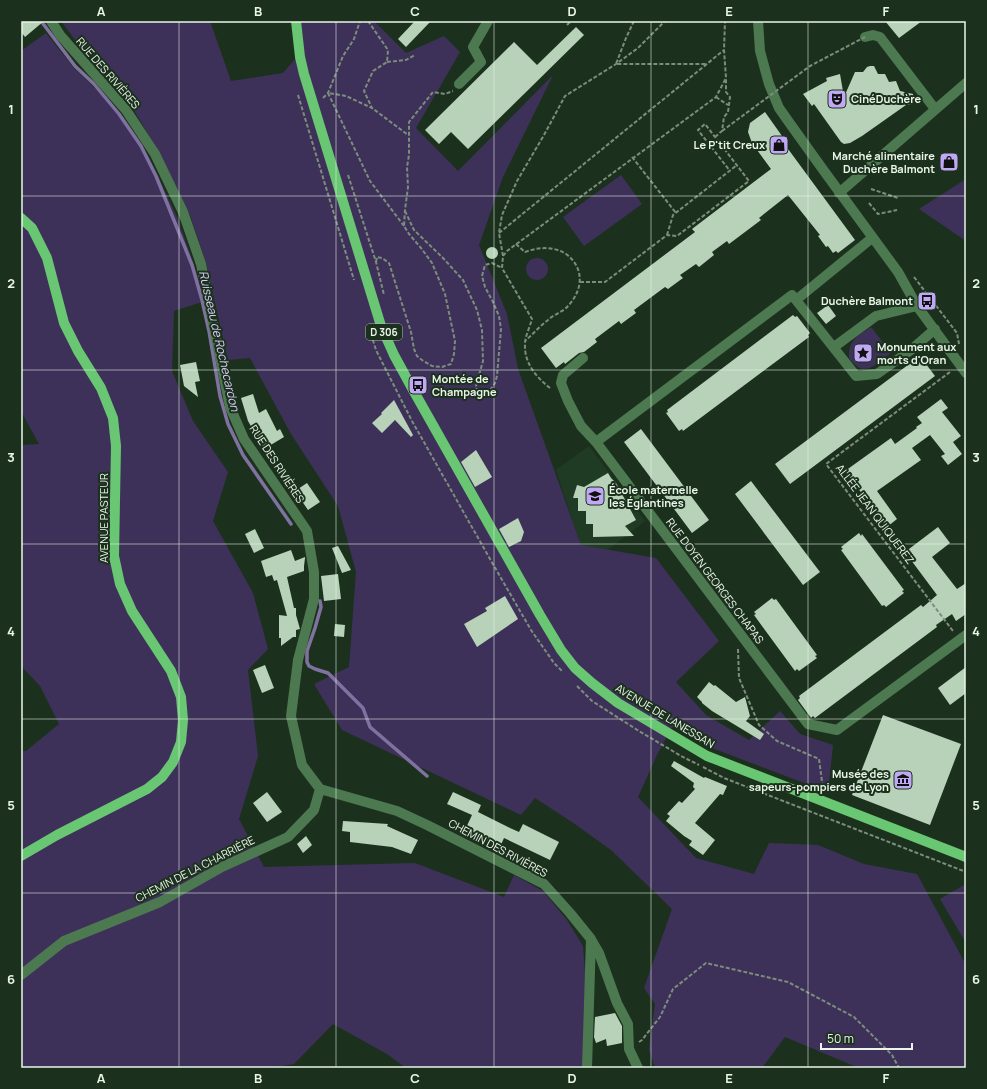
<svg xmlns="http://www.w3.org/2000/svg" width="987" height="1089" font-family="Manrope,sans-serif">
<style>
.built{fill:#203b23}
.green{fill:#3e3159}
.lines{fill:none;stroke-linecap:round;stroke-linejoin:round}
.stream{stroke:#8072a0;stroke-width:3.5}
.building{fill:#b7d2b8}
.path{stroke:#7c8d7d;stroke-width:2;stroke-dasharray:4 2;stroke-linecap:butt}
.minor{stroke:#4d7951;stroke-width:10}
.major{stroke:#69c673;stroke-width:10}
.path-bridge{stroke:#7c8d7d;stroke-width:2;stroke-dasharray:4 2;stroke-linecap:butt}
.grid{fill:none;stroke:#e9f6e9;stroke-width:1;stroke-opacity:0.55}
.labels{text-anchor:middle;stroke-width:4;stroke-linejoin:round;paint-order:stroke}
.shield{fill:#1c311d;stroke:#acbbac;stroke-width:1}
.shield-label{font-size:10px;font-weight:bold;fill:#e9f6e9}
.street-label{font-size:11px;fill:#e9f6e9;stroke:#1c311d}
.poi-label{font-size:11px;font-weight:bold;fill:#e9f6e9;stroke:#1c311d;text-anchor:start}
.water-label{font-size:12px;font-style:italic;fill:#d7ccf5;stroke:#1c311d}
.neatline{fill:none;stroke:#e9f6e9;stroke-width:1.5}
.grid-label{font-size:13px;text-anchor:middle;font-weight:bold;fill:#e9f6e9}
</style>
<rect width="100%" height="100%" fill="#1c311d"/>
<path class="built" d="M589,446L645,521L592,562L583,552L556,470Z"/>
<path class="green" d="M61,21H210L231,81L283,73L303,50L299,21H374L406,53L444,36L460,52L416,128L458,171L553,75L503,177L479,245L507,314L518,369L581,545L656,558L719,641L676,682L706,715L749,740L780,711L800,734L833,745L828,792L712,748L672,727L657,755L638,797L696,858L754,874L769,843L818,845L864,864L917,874L966,965V1068H859L785,1037L762,1068H655L649,1049L655,1004L644,988L672,909L611,850L572,822L535,798L521,815L342,730L314,684L349,667L356,572L338,506L291,434L250,358L228,360L206,263L190,215L160,154L132,107L85,53Z
M46,33L73,67L120,113L149,158L177,217L194,265L205,301L174,311L172,371L193,421L228,472L213,521L253,593L268,649L248,670L258,756L239,819L264,867L415,863L504,897L514,875L543,891L567,920L583,946L586,985L583,1068H406L387,1054L333,1024L294,1064L270,1068H21V751H26L59,724L40,686L21,666V445L39,444L21,411V51Z
M621,175L642,204L584,246L563,217Z
M966,179V241L919,209Z
M526 269a11 11 0 1 1 22 0a11 11 0 1 1-22 0Z
M871,327L891,353C875,365 864,379 849,358C848,340 858,336 871,327Z
M964,885L966,888V943L940,899Z"/>
<g class="lines">
<path class="stream" d="M41,21L75,66L94,84L119,114L141,146L156,176L192,265L202,300L209,331L220,396L228,424L243,455L291,524
M320,601L321,607L315,628L307,651V662L309,666L315,669L328,673L363,708L370,727L427,776"/>
</g>
<path class="building" d="M21,21H44L25,37L21,32Z
M415,21H431L406,47L398,39Z
M885,21H922L899,38Z
M576,27L584,35L468,149L451,132L439,144L425,130L514,42L537,65Z
M870,66H874L878,74H885L889,82L896,81L900,91L913,94L914,100L912,104L906,105L862,136L850,143L844,144L841,142L814,104L812,106L803,94L827,81L826,78L840,74L844,97L855,72H863L867,67Z
M765,112L782,136L780,138L855,240L838,253L836,251L833,253L828,246L826,247L818,236L820,235L788,195L759,218L761,220L729,244L727,241L712,252L714,255L699,267L696,264L680,275L683,278L668,289L665,287L634,310L636,313L621,324L619,321L595,339L597,342L584,352L579,353L565,364L564,362L556,368L541,348L695,232L692,229L771,169L752,143L748,132L750,123Z
M486 253a6 6 0 1 1 12 0a6 6 0 1 1-12 0Z
M828,305L836,316L826,324L817,313Z
M793,315L795,317L797,316L810,333L808,335L809,337L683,431L682,429L679,431L666,413L668,412L667,410Z
M920,356L935,376L790,484L775,464Z
M196,362L200,381L195,382L198,397L184,386L180,365Z
M253,394L259,413L266,409L277,431L280,429L284,437L264,449L248,421L241,398Z
M941,399L948,408L942,412L961,436L953,442L962,454L948,465L941,456L945,454L930,435L912,448L921,460L877,491L897,519L887,527L845,471L891,438L895,444L917,428L916,427L922,423L917,417Z
M394,400L413,435L411,437L395,420L382,433L372,423L382,414L381,413Z
M641,429L709,520L692,533L624,442Z
M476,450L492,477L475,487L461,462Z
M608,473L611,478L616,483L636,520L625,526L634,536L593,537V524H586V511H578V498H573L577,485L584,487Z
M751,481L820,572L803,585L735,494Z
M307,483L320,502L308,510L295,491Z
M518,518L524,532L521,541L509,547L499,529Z
M938,527L950,543L932,557L957,589L966,583V614L956,621L952,614L936,625L937,627L815,718L813,716L811,718L798,700L800,698L799,696L921,605L923,607L937,595L905,552Z
M255,529L264,548L254,553L245,534Z
M859,533L861,536L862,534L904,590L902,591L904,593L886,607L884,605L882,606L841,550L843,549L841,547Z
M338,546L351,570L342,573L332,548Z
M291,550L295,561L305,557V558L304,566V571L287,577L294,608H296V615L300,629L296,630V637H293L281,646V638H279V615L287,616L277,580L274,581L272,575L266,577L261,561Z
M338,574L341,599L324,601L321,576Z
M505,596L518,619L477,647L464,624L487,611L485,608Z
M772,598L774,600L776,599L817,655L815,656L817,658L799,671L797,669L795,671L754,615L756,614L754,612Z
M335,624L345,625L344,637L334,636Z
M265,665L274,688L262,693L253,670Z
M966,667V693L950,705L938,688Z
M709,682L714,686L715,685L736,702L745,697L750,716L746,721L764,734L760,740L712,711L702,703V702L697,697Z
M883,715L961,744L930,825L852,795Z
M674,761L704,778L705,777L727,786L723,795L720,794L695,823L715,840L703,855L689,845L692,841L684,836L666,821L670,816L667,814L679,801L682,803L695,789L693,787L694,783L671,766Z
M267,792L282,812L267,822L253,803Z
M453,792L481,805L478,812L510,828L519,832L523,824L559,842L550,860L504,838L500,847L465,830L472,815L447,804Z
M343,821L388,824L387,826L418,840L411,854L392,847L350,842V832L342,831Z
M306,836L312,845L303,853L297,844Z
M615,1013L622,1026V1043L607,1046L606,1039L596,1043L594,1037L595,1017Z"/>
<g class="lines">
<path class="path" d="M368,21L388,50L387,62L373,71L364,91L372,108
M634,21L626,38L616,64H706
M567,25L571,21
M387,62L406,60L415,55
M298,95L354,280
M716,97L728,105
M323,98L328,93L343,56L354,39L360,21
M715,137L722,131L724,117L728,112L730,97L726,92V78L724,50L725,21
M632,157L676,213
M348,175L376,262L384,295
M871,189L898,198
M869,203L878,214L897,210
M405,211L414,230L443,258L463,280L477,310L482,330L483,361L476,386L477,392H489L495,383L497,376L501,329L499,316L493,302L485,287L482,276L485,265L492,263L502,268
M404,226L370,181L328,93L346,96L372,108L408,135
M499,233L724,50
M667,235L673,215L737,165
M516,244L525,252C538,247 554,246 566,254C585,268 583,290 568,306C563,312 554,314 548,320C540,326 533,334 525,341
M503,256L507,251L716,97L726,78
M376,262L377,257L382,258L389,263L411,332L414,349L417,356L422,360L432,366L442,367L451,364L454,354L455,341L445,294L432,263L421,248L409,234L404,226L405,210L408,187L407,167L409,155V122L433,92L445,94L453,91
M914,277L957,333L959,344
M580,282H605L667,235L677,236L749,181L705,124L698,130L730,171
M371,334L376,350L382,362L412,421L490,559L531,630L554,663L563,672
M950,372L826,464L953,631
M550,388C536,377 524,363 525,344C525,336 530,327 532,319L502,268L503,256L499,233L502,215L517,181L544,135L565,96L616,64L638,48L665,21
M738,649L739,678L759,725L777,741L819,759L823,789
M577,686L592,701L639,731L681,756L699,765
M703,767L724,778L966,872
M639,1042L642,1040L660,1017L673,989L706,963L788,982L854,1017L892,1055L899,1068"/>
<path class="minor" d="M51,21L60,35L126,110L155,154L183,212L201,264L230,407L244,439L307,531L314,572V599L298,660L291,716L302,765L320,789
M758,21L760,51L769,84L779,108L791,125L824,171L898,272L917,306L966,373
M865,37L873,35L880,37L935,109
M459,84L481,62L473,47L488,21
M839,193L966,83
M796,300L872,238
M935,329L911,350L877,374L856,376L792,295L596,442L808,724L837,730L966,635
M834,347L876,316L917,306
M583,358L563,375L561,383L568,401L581,426L596,442
M320,789L397,811L427,825L544,884L570,913L591,939L587,1068
M592,941L599,953L617,1003L628,1024L629,1049L638,1068
M21,975L64,941L160,902L222,867L288,837L314,810L320,789"/>
<path class="major" d="M296,21L300,57L304,74L381,326L394,355L412,388L540,615L561,650L575,668L592,683L618,703L707,756L966,857
M21,218L32,228L47,258L64,323L78,351L101,388L113,418L116,446L114,556L120,584L132,611L171,671L181,697L183,720L181,742L173,762L162,777L147,789L57,835L21,856"/>
<path class="path-bridge" d="M722,131L810,66L865,37"/>
</g>
<path class="grid" d="M179,21V1068M336,21V1068M494,21V1068M651,21V1068M808,21V1068M21,196H966M21,370H966M21,544H966M21,719H966M21,893H966"/>
<defs>
<symbol id="theatre-square" viewBox="-11 -11 22 22"><rect x="-9" y="-9" width="18" height="18" rx="4" fill="#bfa8f4" stroke="#1c311d"/><path d="M-5-5.5Q0-4 5-5.5V0Q5 5 0 6Q-5 5-5 0ZM-3.3-2.5H-1v1.5H-3.3ZM1-2.5H3.3v1.5H1ZM-2.8 1Q0 5.5 2.8 1Z" fill="#111"/></symbol>
<symbol id="shop-square" viewBox="-11 -11 22 22"><rect x="-9" y="-9" width="18" height="18" rx="4" fill="#bfa8f4" stroke="#1c311d"/><path d="M-5-2.5h2.3a2.7 3.5 0 0 1 5.4 0H5L5.5 6h-11ZM-1.5-2.5h3a1.5 2.3 0 0 0-3 0Z" fill="#111"/></symbol>
<symbol id="bus-square" viewBox="-11 -11 22 22"><rect x="-9" y="-9" width="18" height="18" rx="4" fill="#bfa8f4" stroke="#1c311d"/><path d="M-5-6H5V4H4V6H2V4H-2V6H-4V4H-5ZM-3.5-4V0h7V-4ZM-3.5 1.2v1.5H-2V1.2ZM2 1.2v1.5H3.5V1.2Z" fill="#111"/></symbol>
<symbol id="sight-square" viewBox="-11 -11 22 22"><rect x="-9" y="-9" width="18" height="18" rx="4" fill="#bfa8f4" stroke="#1c311d"/><path d="M0-6L1.8-2.2L6-1.7L2.9 1.2L3.7 5.4L0 3.3L-3.7 5.4L-2.9 1.2L-6-1.7L-1.8-2.2Z" fill="#111"/></symbol>
<symbol id="school-square" viewBox="-11 -11 22 22"><rect x="-9" y="-9" width="18" height="18" rx="4" fill="#bfa8f4" stroke="#1c311d"/><path d="M0-5L7-2L0 1L-7-2ZM-4 1L0 2.5L4 1V4Q0 6-4 4Z" fill="#111"/></symbol>
<symbol id="museum-square" viewBox="-11 -11 22 22"><rect x="-9" y="-9" width="18" height="18" rx="4" fill="#bfa8f4" stroke="#1c311d"/><path d="M0-6L6-3V-2H-6V-3ZM-5-1h2V3h-2ZM-1-1h2V3h-2ZM3-1h2V3H3ZM-6 4H6V6H-6Z" fill="#111"/></symbol>
</defs>
<g fill-rule="evenodd">
<use href="#theatre-square" x="826" y="88" width="22" height="22"/>
<use href="#shop-square" x="768" y="134" width="22" height="22"/>
<use href="#shop-square" x="938" y="151" width="22" height="22"/>
<use href="#bus-square" x="916" y="290" width="22" height="22"/>
<use href="#sight-square" x="852" y="342" width="22" height="22"/>
<use href="#bus-square" x="407" y="374" width="22" height="22"/>
<use href="#school-square" x="584" y="485" width="22" height="22"/>
<use href="#museum-square" x="892" y="769" width="22" height="22"/>
</g>
<g class="labels">
<rect class="shield" x="366" y="324" width="36" height="16" rx="3"/>
<g class="shield-label">
<text x="384" y="336">D 306</text>
</g>
<g class="street-label">
<text transform="translate(108 73) rotate(49)" y="4">RUE DES RIVIÈRES</text>
<text transform="translate(277 464) rotate(57)" y="4">RUE DES RIVIÈRES</text>
<text transform="translate(875 514) rotate(53)" y="4">ALLÉE JEAN QUIQUEREZ</text>
<text transform="translate(104 518) rotate(-90)" y="4">AVENUE PASTEUR</text>
<text transform="translate(715 581) rotate(53)" y="4">RUE DOYEN GEORGES CHAPAS</text>
<text transform="translate(665 716) rotate(31)" y="4">AVENUE DE LANESSAN</text>
<text transform="translate(498 848) rotate(28)" y="4">CHEMIN DES RIVIÈRES</text>
<text transform="translate(195 869) rotate(-27)" y="4">CHEMIN DE LA CHARRIÈRE</text>
</g>
<g class="poi-label">
<text x="851" y="103">CinéDuchère</text>
<text x="765" y="149" text-anchor="end">Le P'tit Creux</text>
<text x="935" y="160" text-anchor="end">Marché alimentaire<tspan x="935" dy="13">Duchère Balmont</tspan></text>
<text x="913" y="305" text-anchor="end">Duchère Balmont</text>
<text x="877" y="351">Monument aux<tspan x="877" dy="13">morts d'Oran</tspan></text>
<text x="432" y="383">Montée de<tspan x="432" dy="13">Champagne</tspan></text>
<text x="609" y="494">École maternelle<tspan x="609" dy="13">les Églantines</tspan></text>
<text x="889" y="778" text-anchor="end">Musée des<tspan x="889" dy="13">sapeurs-pompiers de Lyon</tspan></text>
</g>
<g class="water-label">
<text transform="translate(219 341) rotate(77)" y="4">Ruisseau de Rochecardon</text>
</g>
</g>
<rect width="987" height="1089" fill="none" stroke="#1c311d" stroke-width="44"/>
<path d="M821 1043v6h91v-6" fill="none" stroke="#e9f6e9" stroke-width="2"/>
<text x="827" y="1043" font-size="12" fill="#e9f6e9" stroke="#1c311d" stroke-width="3" paint-order="stroke">50 m</text>
<rect x="22" y="22" width="943" height="1045" class="neatline"/>
<g class="grid-label">
<text x="101" y="16">A</text>
<text x="258" y="16">B</text>
<text x="415" y="16">C</text>
<text x="572" y="16">D</text>
<text x="729" y="16">E</text>
<text x="886" y="16">F</text>
<text x="11" y="114">1</text>
<text x="976" y="114">1</text>
<text x="11" y="288">2</text>
<text x="976" y="288">2</text>
<text x="11" y="462">3</text>
<text x="976" y="462">3</text>
<text x="11" y="636">4</text>
<text x="976" y="636">4</text>
<text x="11" y="810">5</text>
<text x="976" y="810">5</text>
<text x="11" y="984">6</text>
<text x="976" y="984">6</text>
<text x="101" y="1083">A</text>
<text x="258" y="1083">B</text>
<text x="415" y="1083">C</text>
<text x="572" y="1083">D</text>
<text x="729" y="1083">E</text>
<text x="886" y="1083">F</text>
</g>
</svg>
